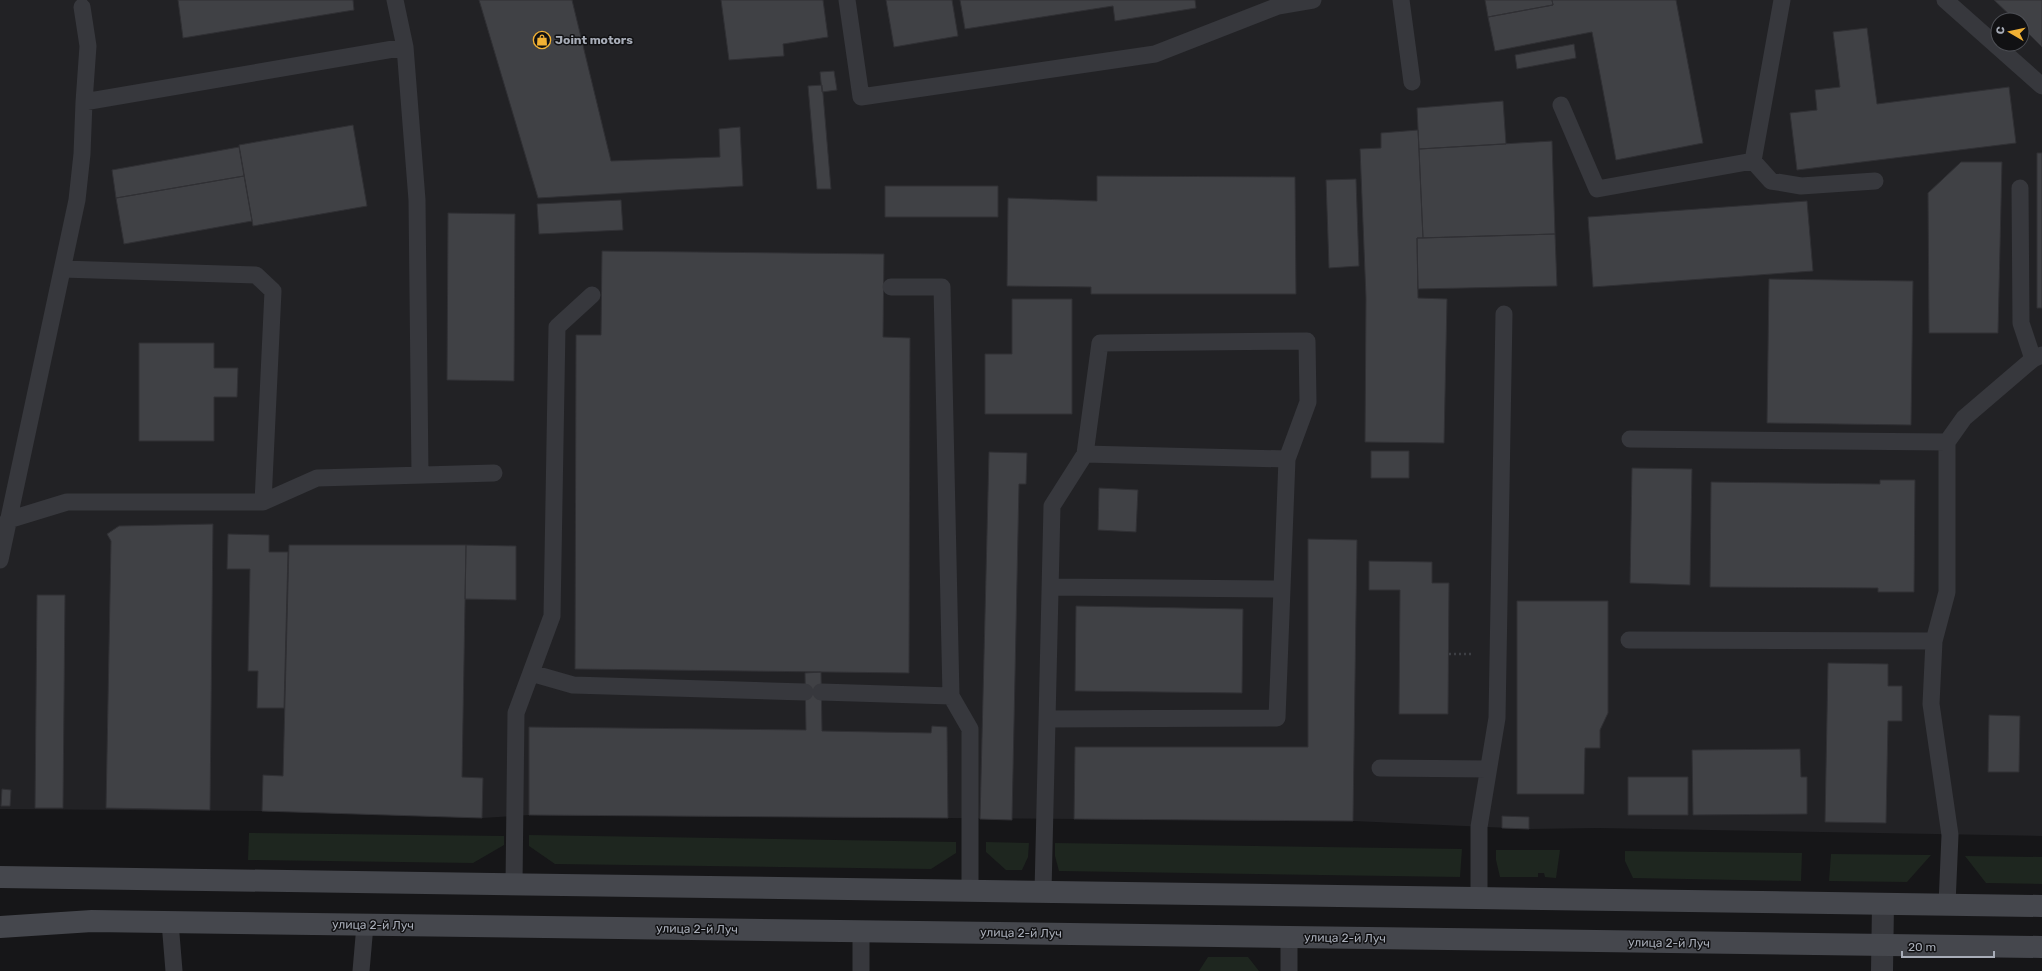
<svg xmlns="http://www.w3.org/2000/svg" width="2042" height="971" font-family="Rubik,sans-serif">
<style>
.built{fill:#222225;fill-rule:evenodd}
.green{fill:#1e261f}
.building{fill:#404145;stroke:#303034}
.lines{fill:none;stroke-linecap:round;stroke-linejoin:round}
.path{stroke:#3d3f44;stroke-width:2.5;stroke-dasharray:2 3;stroke-linecap:butt}
.service{stroke:#37383d;stroke-width:17}
.minor{stroke:#37383d;stroke-width:22}
.secondary{stroke:#45474d;stroke-width:22}
.labels{text-anchor:middle;stroke-width:3;stroke-linejoin:round;paint-order:stroke}
.poi-label{font-size:12px;font-weight:bold;fill:#a8adb8;stroke:#111113;text-anchor:start}
.street-label{font-size:12px;fill:#a8adb8;stroke:#111113}
</style>
<rect width="100%" height="100%" fill="#161618"/>
<path class="built" d="M0,0H2042V836L1598,828L1529,829L1353,821L529,815L482,818L262,811L0,809ZM1998,20H2022V44H1998Z"/>
<path class="green" d="M249,833L504,836V845L473,863L248,860Z
M529,835L956,842V853L931,869L555,864L529,846Z
M986,842L1029,843L1028,857L1022,870H1006L986,852Z
M1055,843L1462,849L1460,877L1059,871L1055,856Z
M1496,850H1560L1556,878L1545,877L1544,873H1538V877H1500L1496,860Z
M1625,851L1802,853L1801,881L1633,878L1625,861Z
M1831,854L1931,855L1907,882L1829,881Z
M1965,856L2042,857V884L1986,883Z
M1208,957H1248L1259,971H1199Z"/>
<path class="building" d="M178,0H353L354,10L183,38Z
M479,0H572L611,161L720,157L719,129L740,127L743,186L538,198Z
M721,0H823L828,37L783,44L784,56L729,60Z
M886,0H952L958,36L894,47Z
M960,0H1195L1196,8L1115,21L1113,6L965,29Z
M1485,0H1552L1553,5L1488,17Z
M1552,0H1676L1703,143L1616,160L1592,32L1495,51L1488,17L1553,5Z
M1994,0H2042V47L2022,27V20H2015Z
M1867,28L1877,104L2009,87L2016,143L1797,170L1790,113L1817,110L1815,90L1840,87L1833,32Z
M1574,44L1576,58L1517,69L1515,55Z
M834,71L837,90L822,92L820,72Z
M822,85L823,94L831,189H817L808,86Z
M1503,101L1506,144L1419,149L1417,108Z
M353,125L367,206L253,226L239,145Z
M1418,130L1423,238H1417L1418,298L1447,299L1444,443L1365,442L1366,298L1360,149L1381,148V133Z
M1552,141L1555,234L1423,238L1419,149Z
M239,147L244,176L116,198L112,170Z
M2037,153H2042V308H2037Z
M1961,162H2002L1998,333H1929L1928,193Z
M244,176L252,221L124,244L116,198Z
M1097,176L1295,177L1296,294H1091V287L1007,286L1008,198L1097,201Z
M1356,179L1359,266L1329,268L1326,180Z
M885,186H998V217H885Z
M621,200L623,230L539,234L537,204Z
M1807,201L1813,271L1593,287L1588,217Z
M448,213L515,214L514,381L447,380Z
M1555,234L1557,286L1418,289L1417,238Z
M602,251L884,254L883,337L910,338L909,673L575,669L576,335H601Z
M1769,279L1913,281L1911,425L1767,423Z
M1012,299H1072V414H985V354H1012Z
M139,343H214V368H238L237,397H214V441H139Z
M1371,451H1409V478H1371Z
M989,452L1027,453L1026,484H1019L1012,820L980,819Z
M1632,468L1692,469L1690,585L1630,583Z
M1880,480H1915L1914,592H1878V588L1710,587L1711,482L1880,484Z
M1099,488L1138,490L1136,532L1098,530Z
M213,524L210,810L106,808L111,541L107,534L119,526Z
M228,534L269,535V552H288L284,708H257L258,671H248L250,569H227Z
M1308,539L1357,540L1353,821L1074,819L1075,747H1308Z
M289,545H466L462,777L483,778L482,818L262,811L263,775L283,776Z
M466,545L516,546V600L465,599Z
M1369,561L1432,562V583H1449L1448,714H1399L1400,590H1369Z
M37,595H65L63,808H35Z
M1517,601H1608V713L1600,730V748H1585L1584,794H1517Z
M1076,606L1243,609L1242,693L1075,691Z
M1828,663L1888,664V686H1902V721H1888L1886,823L1825,822Z
M821,672L822,731L931,733L932,726L947,727L948,818L529,815V727L806,730L805,673Z
M1989,715L2020,716L2019,772H1988Z
M1800,749L1801,777H1807V814L1693,815L1692,750Z
M1628,777H1688V815H1628Z
M2,789L11,790L10,806H1Z
M1502,816L1529,817V829L1502,828Z"/>
<g class="lines">
<path class="path" d="M1449,654H1473"/>
<path class="service" d="M395,0L405,47L417,200L420,475
M847,0L861,97L1155,54L1278,6L1313,0
M1401,0L1412,82
M1945,0L2042,86
M84,102L405,47
M1561,105L1597,189L1753,161L1782,0
M1753,161L1771,181L1801,186L1875,181
M2020,188L2021,323L2033,359
M62,269L256,275L273,291L263,502
M891,287H942L951,696L970,729V891
M1630,439L1947,442
M1085,454L1287,459
M8,520L67,502H263L317,478L494,473
M0,560L77,200L82,154L84,102L88,46L82,7
M1050,587L1282,589
M1629,640L1934,641
M531,673L573,685L805,692
M821,692L951,696
M1380,768L1488,769
M514,885L516,713L552,616L557,327L592,295
M1043,892L1052,506L1085,454L1100,343L1307,341L1308,402L1287,459L1277,718L1047,719
M1479,898V827L1497,718L1504,314
M1947,904L1950,835L1931,704L1934,641L1947,592V442L1964,418L2033,359L2042,355
M170,922L174,971
M1289,937V971
M361,971L365,925
M861,971V931"/>
<path class="minor" d="M1882,971L1883,904"/>
<path class="secondary" d="M0,877L2042,906
M0,927L92,921L2042,947"/>
</g>
<defs>
<symbol id="shop-ring" viewBox="-11 -11 22 22"><circle r="9.5" fill="#111113" stroke="#f2b134" stroke-width="1.5"/><path d="M-5-2.5h2.3a2.7 3.5 0 0 1 5.4 0H5L5.5 6h-11ZM-1.5-2.5h3a1.5 2.3 0 0 0-3 0Z" fill="#f2b134"/></symbol>
</defs>
<g fill-rule="evenodd">
<use href="#shop-ring" x="532" y="30" width="20" height="20"/>
</g>
<g class="labels">
<g class="poi-label">
<text x="555" y="44">Joint motors</text>
</g>
<g class="street-label">
<text transform="translate(373 925) rotate(1)" y="4">улица 2-й Луч</text>
<text transform="translate(697 929) rotate(1)" y="4">улица 2-й Луч</text>
<text transform="translate(1021 933) rotate(1)" y="4">улица 2-й Луч</text>
<text transform="translate(1345 938) rotate(1)" y="4">улица 2-й Луч</text>
<text transform="translate(1669 943) rotate(1)" y="4">улица 2-й Луч</text>
</g>
</g>
<g transform="translate(2010 32) rotate(279)"><circle r="19" fill="#111113" stroke="#4d4f55"/>
<path d="M0-3L7 15L0 10L-7 15Z" fill="#f2b134"/>
<text y="-6" font-size="11" font-weight="bold" text-anchor="middle" fill="#a8adb8">С</text>
</g>
<path d="M1902 951v6h92v-6" fill="none" stroke="#a8adb8" stroke-width="2"/>
<text x="1908" y="951" font-size="12" fill="#a8adb8" stroke="#111113" stroke-width="3" paint-order="stroke">20 m</text>
</svg>
